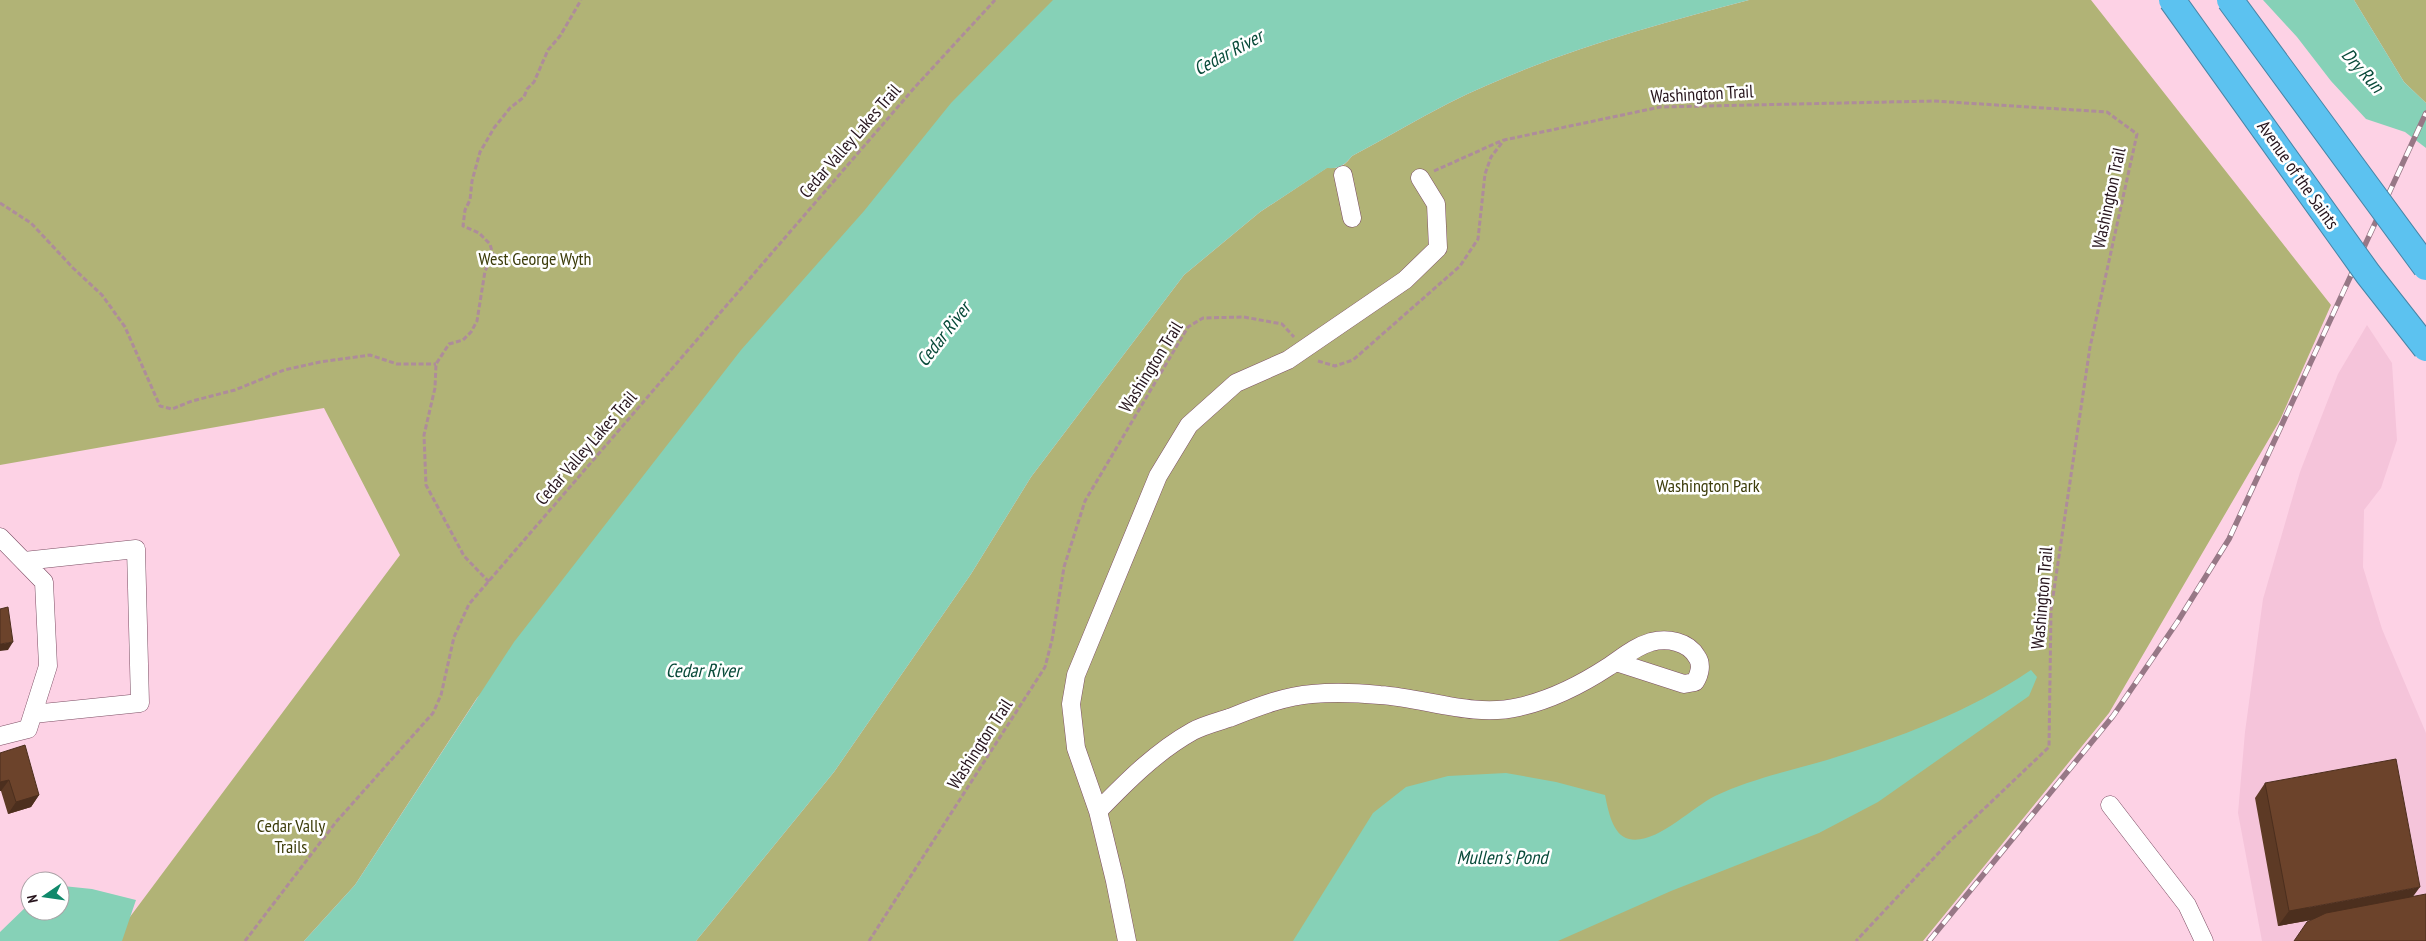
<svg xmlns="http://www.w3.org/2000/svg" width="2426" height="941" font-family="'PT Sans Narrow',sans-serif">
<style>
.built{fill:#f5c4da}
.green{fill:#b1b376}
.water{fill:#86d1b7}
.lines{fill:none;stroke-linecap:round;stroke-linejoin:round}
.minor-casing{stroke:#7c4e64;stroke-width:19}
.path{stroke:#ae8c9b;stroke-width:3;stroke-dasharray:5 2.5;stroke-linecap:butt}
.minor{stroke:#fff;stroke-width:18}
.rail-casing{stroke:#977886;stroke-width:5.5}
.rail{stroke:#fff;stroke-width:4;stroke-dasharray:11;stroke-linecap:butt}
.highway-bridge-casing{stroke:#4985a6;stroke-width:28;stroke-linecap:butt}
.highway-bridge{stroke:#5cc2f0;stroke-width:26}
.wall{fill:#5d3a25}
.shaded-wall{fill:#4c2f1e}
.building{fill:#6c432b;stroke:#4c2f1e}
.labels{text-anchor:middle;stroke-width:5;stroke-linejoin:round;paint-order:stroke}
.street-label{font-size:18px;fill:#27151d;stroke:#fff}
.park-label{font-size:18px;fill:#3c3c0a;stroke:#fff}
.water-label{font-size:19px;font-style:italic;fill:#084a39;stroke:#fff}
</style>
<rect width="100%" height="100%" fill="#fdd2e5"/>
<path class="built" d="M2367,325L2392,363L2397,440L2381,488L2364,510L2363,567L2382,629L2426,733V941H2262L2238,813L2245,732L2263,599L2300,472L2338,374Z"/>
<path class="green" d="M0,0H1199L477,698L355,885L304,941H112L400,555L324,408L0,465Z
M1749,0H2091L2331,305L2280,420L2109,713L1923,941H696L834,772L971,574L1031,477L1184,275L1260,212L1328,167C1339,170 1345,165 1352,156C1384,139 1416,120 1449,103C1543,56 1647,27 1749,0Z
M2354,0H2426V103L2404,82Z"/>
<path class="water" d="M1053,0H1749C1647,27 1543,56 1449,103C1416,120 1384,139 1352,156C1345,165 1339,169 1327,168L1260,212L1184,275L1031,477L971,574L834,772L696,941H304L355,885L514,642L741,350L864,211L951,103Z
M2263,0H2354L2404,82L2426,103V148L2405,132L2366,119L2331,81L2297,37Z
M2031,670L2037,677L2029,696L1878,802L1819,833L1671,891L1558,941H1293L1373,813L1406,787L1448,776L1506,773L1556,782L1605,795C1608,809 1612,835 1629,839C1656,845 1691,808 1715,796C1751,779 1789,771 1827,760C1898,738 1969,712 2031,670Z
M63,886L92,889L136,900L122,941H0V932L30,903V911H60V887Z"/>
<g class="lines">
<defs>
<path id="minor" d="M1343,175L1352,218
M0,537L44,582L48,666L28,729L0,736
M24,561L136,549L140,703L33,714
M2110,805L2187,905L2204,941
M1098,811C1127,781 1157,751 1193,731C1204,725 1217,722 1229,718C1255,708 1284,696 1312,694C1334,692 1359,693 1380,695C1426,698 1473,718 1519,707C1550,700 1582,684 1608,667C1622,658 1634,647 1651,642C1667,638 1688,641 1697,657C1702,664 1700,674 1695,682L1684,684L1616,662
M1127,941L1115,881L1098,811L1076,748L1071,704L1076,675L1158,476L1189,425L1236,383L1288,360L1405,280L1438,248L1436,204L1420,178"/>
</defs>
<use href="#minor" class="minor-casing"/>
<path class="path" d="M1434,171L1503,140
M0,203L31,223L73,268L102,295L125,327L160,406L172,409L192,401L235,390L284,370L320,362L370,355L397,364H436
M1318,361L1335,366L1353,360L1460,266L1478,239L1485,174L1491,157L1504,140L1660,107L1934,101L2107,112L2137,134L2090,347L2051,610L2049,747L1947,844L1856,941
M489,582L464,556L426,485L424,435L435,388L436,364L449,344L463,340L471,332L477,321L485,271L493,255L490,244L479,233L463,226L465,210L470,200L472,181L480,152L494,128L510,108L524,97L527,89L534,82L548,50L560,36L581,0
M245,941L336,822L433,713L441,695L454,637L469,604L915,87L995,0
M869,941L1045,667L1052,640L1064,567L1085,501L1188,327L1203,318L1244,317L1282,324L1294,337"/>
<use href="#minor" class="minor"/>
<defs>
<path id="rail" d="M1929,941L2113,716L2178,621L2229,539L2426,113"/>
</defs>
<use href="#rail" class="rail-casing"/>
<use href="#rail" class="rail"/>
<defs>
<path id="highway-bridge" d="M2172,0L2368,274L2426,348
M2230,0L2426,267"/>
</defs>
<use href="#highway-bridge" class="highway-bridge-casing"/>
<use href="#highway-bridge" class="highway-bridge"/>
</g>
<path class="wall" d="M0,753L39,795L31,807L8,814L1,791Z
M2265,783L2312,920L2278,926L2255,798Z"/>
<path class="shaded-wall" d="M13,642L8,650L0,651V644Z
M9,780L1,791H0V782Z
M39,795L31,807L8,814L16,802Z
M2420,887L2409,902L2278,926L2289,911Z"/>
<path class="building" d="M8,607L13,642L0,644V609Z
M25,745L39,795L16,802L9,780L0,782V753Z
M2396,759L2420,887L2289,911L2265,783Z
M2426,894V941H2294L2307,922L2326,913Z"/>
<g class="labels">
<g class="street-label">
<text transform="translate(1702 94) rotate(-3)" y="6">Washington Trail</text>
<text transform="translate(850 141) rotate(-49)" y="6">Cedar Valley Lakes Trail</text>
<text transform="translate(2298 175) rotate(55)" y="6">Avenue of the Saints</text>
<text transform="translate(2109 198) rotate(-78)" y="6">Washington Trail</text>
<text transform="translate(1151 367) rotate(-58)" y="6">Washington Trail</text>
<text transform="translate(586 448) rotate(-49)" y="6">Cedar Valley Lakes Trail</text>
<text transform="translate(2042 598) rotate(-85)" y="6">Washington Trail</text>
<text transform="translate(980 744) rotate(-57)" y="6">Washington Trail</text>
</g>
<g class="park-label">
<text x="535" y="265">West George Wyth</text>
<text x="1708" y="492">Washington Park</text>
<text x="291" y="832">Cedar Vally<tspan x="291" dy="21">Trails</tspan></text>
</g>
<g class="water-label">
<text transform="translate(1228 52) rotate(-28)" y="7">Cedar River</text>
<text transform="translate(2363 70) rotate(48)" y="7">Dry Run</text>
<text transform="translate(943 334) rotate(-52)" y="7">Cedar River</text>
<text x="703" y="677">Cedar River</text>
<text x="1502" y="864">Mullen's Pond</text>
</g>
</g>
<g transform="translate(45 896) rotate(257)"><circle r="24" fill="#ffffff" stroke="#a9a1a5"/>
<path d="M0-4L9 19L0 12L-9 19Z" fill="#10896b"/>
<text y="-8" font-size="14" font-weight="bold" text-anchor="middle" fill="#27151d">N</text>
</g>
</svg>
